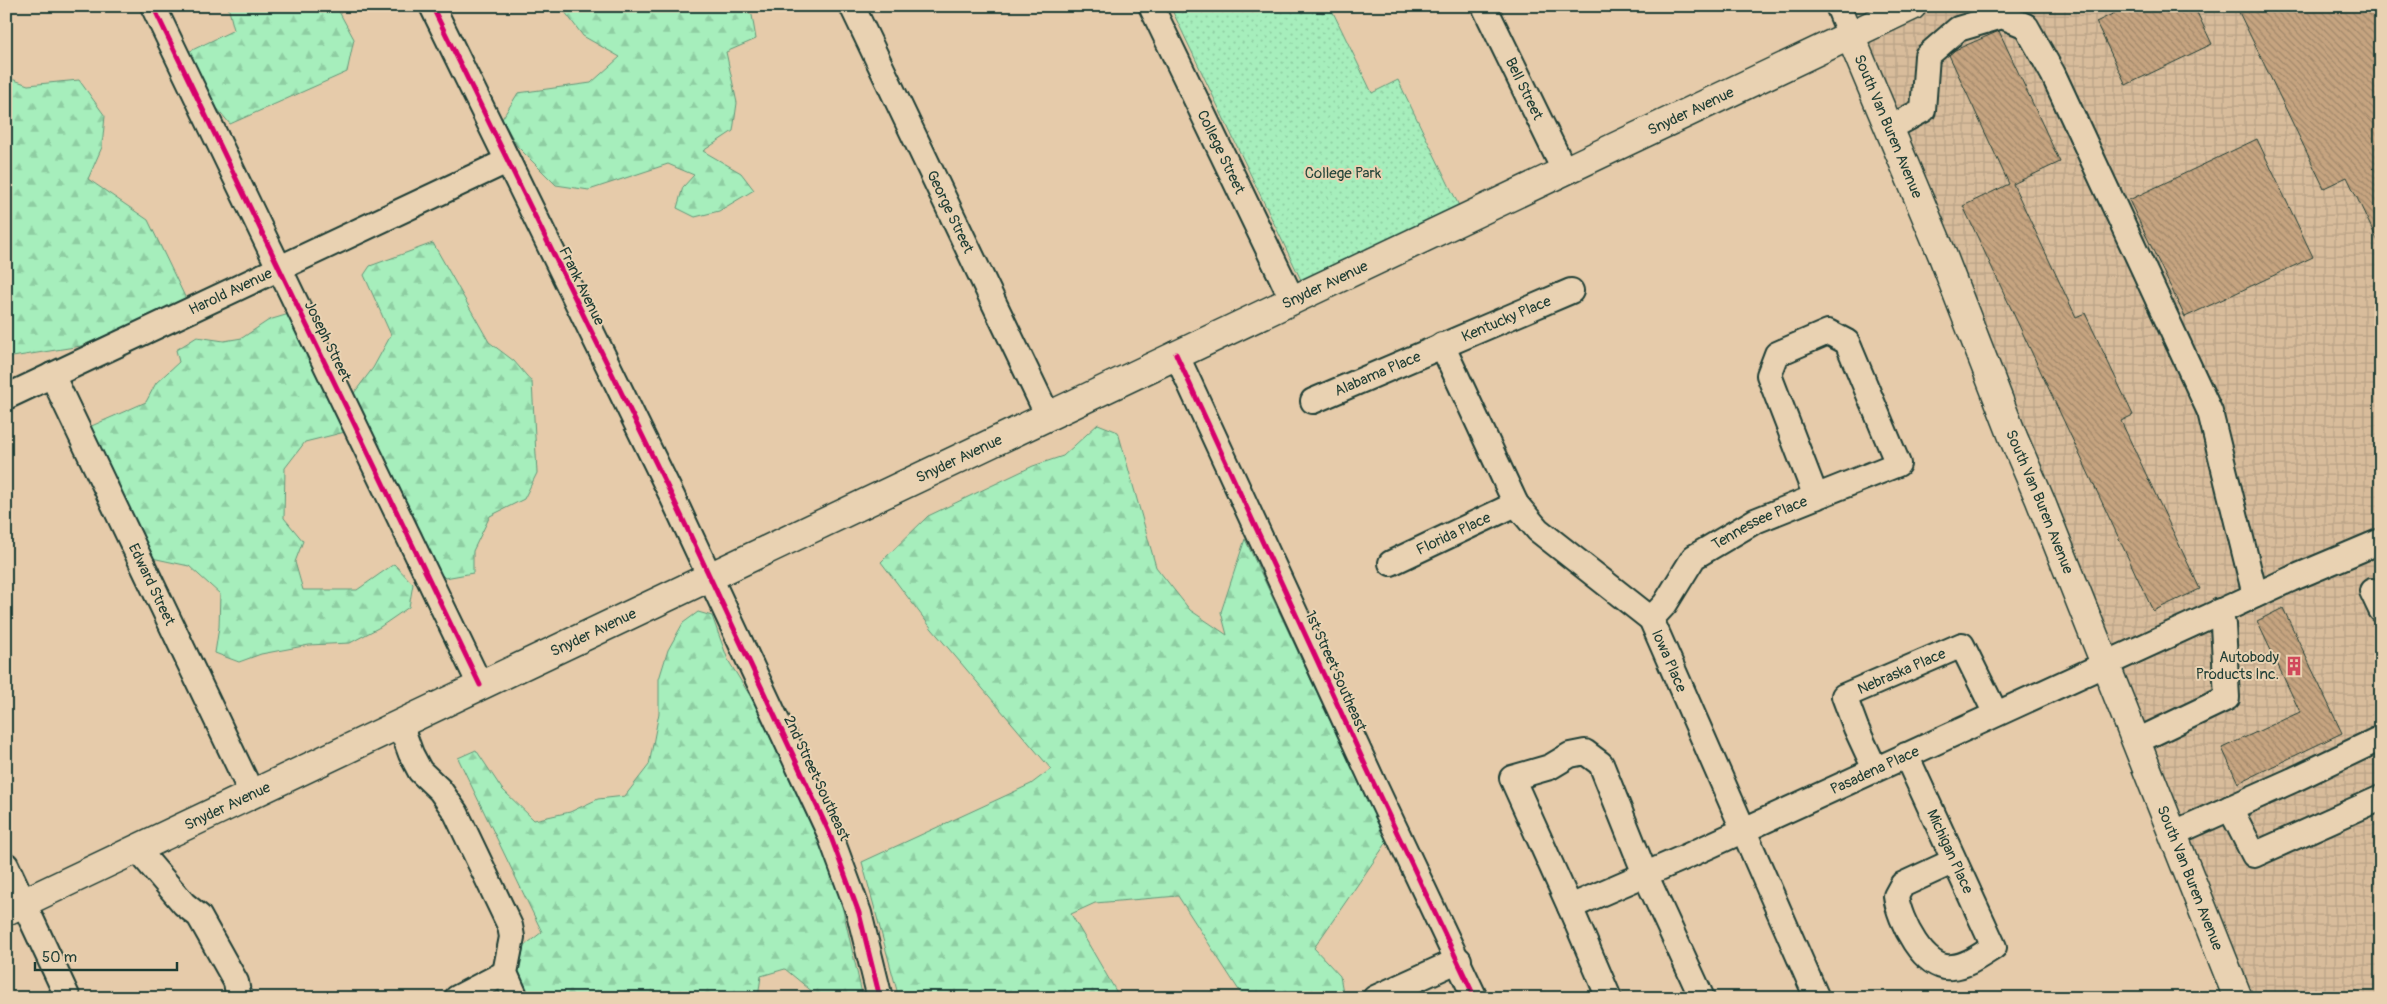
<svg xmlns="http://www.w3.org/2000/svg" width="2387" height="1004" font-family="Pangolin,sans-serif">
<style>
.industrial{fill:url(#industrial-grid)}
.forest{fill:url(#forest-firs);stroke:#629678}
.park{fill:url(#park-dots);stroke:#629678}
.building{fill:url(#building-back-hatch);stroke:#1f3d34}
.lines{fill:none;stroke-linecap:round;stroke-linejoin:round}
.minor-casing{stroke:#1f3d34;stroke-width:28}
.major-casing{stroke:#1f3d34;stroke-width:31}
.minor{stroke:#e9d2b2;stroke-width:24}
.major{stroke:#e9d2b2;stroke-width:28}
.cycleway-casing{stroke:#e9d2b2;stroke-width:8}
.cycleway{stroke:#d6006c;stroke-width:5}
.labels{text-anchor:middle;stroke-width:4;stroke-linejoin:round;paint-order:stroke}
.street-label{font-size:15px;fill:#1f3d34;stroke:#e9d2b2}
.park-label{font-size:15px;fill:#26463b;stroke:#e9d2b2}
.poi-label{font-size:15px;fill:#1f3d34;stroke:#e9d2b2;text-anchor:end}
</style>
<defs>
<pattern id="industrial-grid" width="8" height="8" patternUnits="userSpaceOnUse" patternTransform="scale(1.25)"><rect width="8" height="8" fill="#d8bc9b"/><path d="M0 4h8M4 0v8" fill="none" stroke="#b9a286"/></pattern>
<pattern id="forest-firs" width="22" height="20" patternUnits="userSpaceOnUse" patternTransform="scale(1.25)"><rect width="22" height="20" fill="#a6eebc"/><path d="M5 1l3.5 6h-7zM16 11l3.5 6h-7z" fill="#8ecda2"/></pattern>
<pattern id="park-dots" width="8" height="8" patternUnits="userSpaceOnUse" patternTransform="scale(1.25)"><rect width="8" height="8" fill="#a6eebc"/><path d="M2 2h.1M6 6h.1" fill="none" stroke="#8ecda2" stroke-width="1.8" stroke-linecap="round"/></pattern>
<pattern id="building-back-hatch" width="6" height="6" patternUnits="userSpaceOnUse" patternTransform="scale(1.25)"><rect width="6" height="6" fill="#c6a480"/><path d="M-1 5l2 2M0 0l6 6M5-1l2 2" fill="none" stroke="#a0876a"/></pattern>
</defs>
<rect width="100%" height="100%" fill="#e6cbaa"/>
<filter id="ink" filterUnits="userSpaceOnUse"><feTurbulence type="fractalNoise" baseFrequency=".02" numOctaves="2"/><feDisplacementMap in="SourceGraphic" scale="10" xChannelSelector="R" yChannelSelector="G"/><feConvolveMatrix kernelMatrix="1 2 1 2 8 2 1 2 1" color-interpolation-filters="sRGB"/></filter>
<g filter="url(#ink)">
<path class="industrial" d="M1912,6H2381V998H2238L1850,35Z"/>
<path class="forest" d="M228,6H336L354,39L347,72L230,124L194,80L184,54L234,30Z
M566,6H734L752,15L756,39L726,52L737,103L733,131L703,151L741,173L754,190L719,211L695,217L677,208L683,187L694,175L668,164L589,190L556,185L517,146L502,119L518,93L591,83L620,57L583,36L565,12Z
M6,77L28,85L79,80L105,116L102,147L88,179L148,220L187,301L81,346L6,358Z
M433,243L489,342L514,361L532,382L537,473L524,499L490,516L473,551V573L445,578L425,558L416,519L395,491L351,397L373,368L391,335L364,275L370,266Z
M289,314L345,432L305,442L285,468L284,518L303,541L295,562L303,590H357L394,564L413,584L409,607L380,627L350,643L309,645L261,654L239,662L215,653L219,627L220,594L189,566L152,558L87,428L146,402L156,383L179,362L176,350L197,337L224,341L242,338L269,320Z
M1098,424L1118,432L1156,567L1190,610L1227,635L1221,612L1245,539L1387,842L1314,948L1340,976L1344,998H1244L1178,896L1095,903L1071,914L1120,998H951L952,991L943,998H899L862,862L1031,784L1051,769L932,629L881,562L928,516L1033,466L1063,456Z
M698,612L712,616L728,660L765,720L832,862L863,998H820L785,969L761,976L758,998H528L518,973L524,946L542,932L458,758L476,750L502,789L534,820L570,812L598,799L625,796L649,765L659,713V679L668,650L683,623Z"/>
<path class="park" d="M1170,6H1330L1372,93L1398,80L1461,210L1302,282Z"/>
<path class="building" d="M2129,6H2194L2212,44L2126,85L2096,22Z
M2236,6H2381V248L2347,177L2324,188Z
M1999,31L2060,162L2013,184L2076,317L2085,313L2133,415L2121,421L2200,589L2153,611L1963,206L2009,184L1949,55L1955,50Z
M2257,139L2313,257L2185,317L2129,200Z
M2283,608L2342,733L2238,783L2222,748L2300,712L2257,621Z"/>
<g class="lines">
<defs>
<g id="minor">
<path d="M153,6L480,685"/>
<path d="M432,6L672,496L829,832L859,913L880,998"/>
<path id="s1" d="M852,6L1048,416"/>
<path id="s2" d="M1151,6L1292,299"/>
<path id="s3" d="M1484,6L1565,172"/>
<path d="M1838,6L1850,35"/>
<path d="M1890,128L1923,110L1927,56L1958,29L2002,16L2026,26L2053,74L2210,412L2255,595"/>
<path id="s4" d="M1442,345L1516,504L1538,530L1651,619L1817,998"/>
<path d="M1176,354L1374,784L1475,998"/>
<path id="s5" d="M52,375L252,794"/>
<path id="s6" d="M6,397L507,161"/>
<path id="s7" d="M1313,401L1571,291"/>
<path id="s8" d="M1391,563L1516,504"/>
<path d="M2372,591L2381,610"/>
<path id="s9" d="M1651,619L1665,604L1694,557L1755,521L1898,464L1847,342L1828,332L1777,354L1769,375L1816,497"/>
<path d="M400,724L411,754L420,771L440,790L456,813L510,926L512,937L505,973L516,998"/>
<path d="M2135,742L2227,698L2223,625L2220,611"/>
<path id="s10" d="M1906,755L1994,947C1981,955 1967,966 1952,967C1924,971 1899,920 1896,896L1902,885L1954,861"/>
<path id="s11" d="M1875,769L1856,728L1844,696L1962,645L1996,714"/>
<path d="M2230,808L2254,855L2381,798"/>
<path d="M2172,834L2293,780L2381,738"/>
<path d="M137,849L184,904L199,916L236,982L238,993L236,998"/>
<path d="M6,865L68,998"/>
<path id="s12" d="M1570,907L1683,858L2291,579L2381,541"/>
<path d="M457,998L505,973"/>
<path d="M1375,998L1459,960"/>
<path d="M1609,998L1570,907L1512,778L1550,767L1570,755L1585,752L1601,764L1645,874L1702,998"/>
</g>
<g id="major">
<path id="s13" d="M1850,35L1942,254L2013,437L2040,500L2238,998"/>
<path id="s14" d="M6,911L1912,6"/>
</g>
</defs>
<use href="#minor" class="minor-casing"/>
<use href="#major" class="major-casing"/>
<use href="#minor" class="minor"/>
<use href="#major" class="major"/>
<defs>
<path id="cycleway" d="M153,6L480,685
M432,6L672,496L829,832L859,913L880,998
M1176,354L1374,784L1475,998"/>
</defs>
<use href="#cycleway" class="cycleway-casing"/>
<use href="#cycleway" class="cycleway"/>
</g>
</g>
<defs>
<symbol id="building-bare" viewBox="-9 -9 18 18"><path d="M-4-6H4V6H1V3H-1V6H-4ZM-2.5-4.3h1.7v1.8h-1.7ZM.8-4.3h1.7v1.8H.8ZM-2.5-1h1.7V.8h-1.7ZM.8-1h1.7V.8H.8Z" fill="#d1495b" stroke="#e9d2b2" stroke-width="2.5" paint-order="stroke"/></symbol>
</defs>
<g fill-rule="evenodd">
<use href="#building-bare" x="2280" y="652" width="28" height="28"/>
</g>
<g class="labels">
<g class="street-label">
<text dy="5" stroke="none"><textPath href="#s3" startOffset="92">Bell Street</textPath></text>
<text dy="5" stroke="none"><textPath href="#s14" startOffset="1865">Snyder Avenue</textPath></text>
<text dy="5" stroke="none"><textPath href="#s13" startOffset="99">South Van Buren Avenue</textPath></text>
<text dy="5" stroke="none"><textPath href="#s2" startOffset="162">College Street</textPath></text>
<text dy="5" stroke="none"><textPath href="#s1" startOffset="228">George Street</textPath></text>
<text dy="5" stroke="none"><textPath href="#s14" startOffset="1460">Snyder Avenue</textPath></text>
<text transform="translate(582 286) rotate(64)" y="5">Frank Avenue</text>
<text dy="5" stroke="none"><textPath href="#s6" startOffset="248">Harold Avenue</textPath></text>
<text dy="5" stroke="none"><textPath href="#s7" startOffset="210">Kentucky Place</textPath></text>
<text transform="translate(328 341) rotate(64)" y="5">Joseph Street</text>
<text dy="5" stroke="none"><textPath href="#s7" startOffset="70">Alabama Place</textPath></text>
<text dy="5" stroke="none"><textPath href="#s14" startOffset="1055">Snyder Avenue</textPath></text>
<text dy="5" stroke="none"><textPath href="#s13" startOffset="504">South Van Buren Avenue</textPath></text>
<text dy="5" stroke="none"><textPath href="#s9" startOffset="150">Tennessee Place</textPath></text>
<text dy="5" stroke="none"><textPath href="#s8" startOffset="69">Florida Place</textPath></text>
<text dy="5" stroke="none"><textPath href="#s5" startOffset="232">Edward Street</textPath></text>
<text dy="5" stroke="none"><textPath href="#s14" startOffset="650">Snyder Avenue</textPath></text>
<text dy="5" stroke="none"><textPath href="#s4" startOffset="399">Iowa Place</textPath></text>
<text transform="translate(1336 671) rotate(66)" y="5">1st Street Southeast</text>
<text dy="5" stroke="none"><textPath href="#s11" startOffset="142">Nebraska Place</textPath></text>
<text dy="5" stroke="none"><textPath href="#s12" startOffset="334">Pasadena Place</textPath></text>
<text transform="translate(817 778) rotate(65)" y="5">2nd Street Southeast</text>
<text dy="5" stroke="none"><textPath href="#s14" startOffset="245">Snyder Avenue</textPath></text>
<text dy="5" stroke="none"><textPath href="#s10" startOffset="106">Michigan Place</textPath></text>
<text dy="5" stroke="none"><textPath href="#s13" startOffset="909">South Van Buren Avenue</textPath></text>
</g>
<g class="park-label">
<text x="1343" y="178">College Park</text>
</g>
<g class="poi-label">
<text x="2279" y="662">Autobody<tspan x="2279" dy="17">Products Inc.</tspan></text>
</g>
</g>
<rect width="2387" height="1004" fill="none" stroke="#e9d2b2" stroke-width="25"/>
<rect x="12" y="12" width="2362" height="979" fill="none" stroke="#1f3d34" stroke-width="2" filter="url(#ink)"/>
<path d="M35 962v8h142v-8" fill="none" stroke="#1f3d34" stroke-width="2.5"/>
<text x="42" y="962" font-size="15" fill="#1f3d34" stroke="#e9d2b2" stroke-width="4" paint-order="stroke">50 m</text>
</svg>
